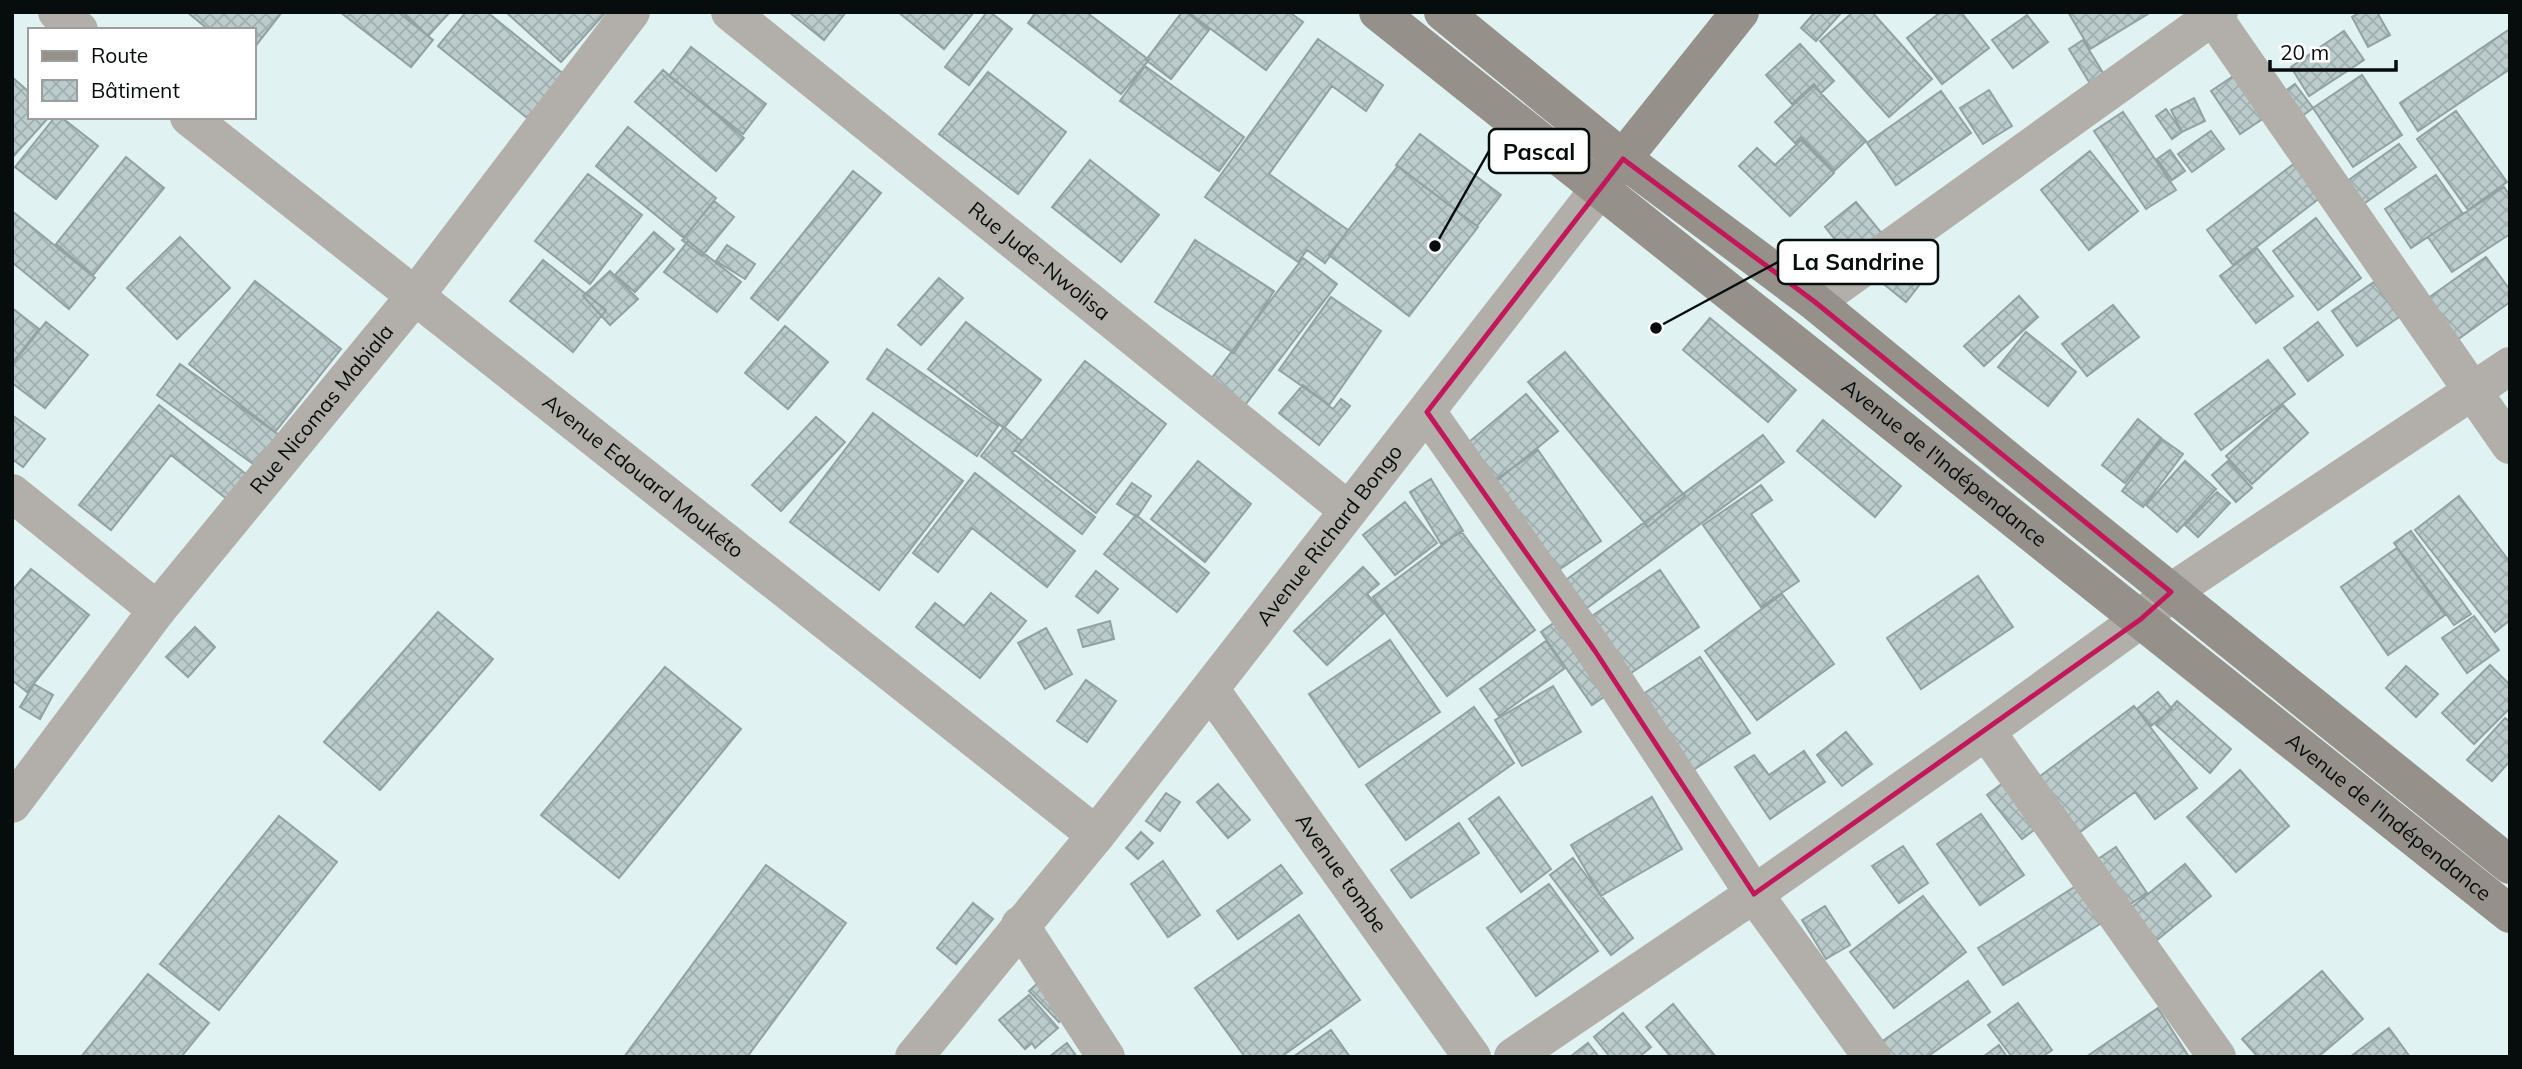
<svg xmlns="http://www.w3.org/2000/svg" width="2522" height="1069" font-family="Mulish,sans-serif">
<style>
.building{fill:url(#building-cross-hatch);stroke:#92a1a2;stroke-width:2}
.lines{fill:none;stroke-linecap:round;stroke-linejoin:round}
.street{stroke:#b2afaa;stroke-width:38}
.secondary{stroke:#959089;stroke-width:38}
.marked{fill:none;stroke:#c2185b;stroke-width:5;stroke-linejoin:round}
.labels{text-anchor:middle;stroke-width:7;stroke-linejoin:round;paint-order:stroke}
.street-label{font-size:21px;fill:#070c0d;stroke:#fff}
.leader{fill:none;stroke:#070c0d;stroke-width:2.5}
.callout-dot{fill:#070c0d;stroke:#fff;stroke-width:2.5}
.callout{fill:#fff;stroke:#070c0d;stroke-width:2.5}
.callout-label{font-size:23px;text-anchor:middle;font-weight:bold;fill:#070c0d}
</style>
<defs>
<pattern id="building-cross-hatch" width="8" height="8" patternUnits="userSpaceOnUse" patternTransform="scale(1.75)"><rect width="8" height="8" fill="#bccccd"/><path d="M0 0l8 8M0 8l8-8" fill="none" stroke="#a0aeaf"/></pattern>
</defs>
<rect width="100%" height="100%" fill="#e1f2f3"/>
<path class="building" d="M187,12H282L254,48V30H209Z
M340,12H398L433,40L411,67Z
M402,12H450L428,36Z
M466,12H487L572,81L536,125L438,46Z
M506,12H606L561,62Z
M789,12H846L824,40Z
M898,12H974L944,49Z
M987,12H990L1012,29L969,85L945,67Z
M1036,12H1086L1149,60L1121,94L1028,23Z
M1182,12H1186L1209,30L1171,79L1146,60Z
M1188,12H1289L1303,22L1266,70Z
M1815,12H1842L1816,41L1801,28Z
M1853,12H1872L1932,79L1889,117L1820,41Z
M1941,12H1961L1989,48L1942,84L1907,38Z
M2068,12H2151L2090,49Z
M2361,12H2377L2390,35L2368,47L2352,17Z
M2027,15L2048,42L2013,68L1992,40Z
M2510,29V69L2418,131L2400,103Z
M2344,31L2364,60L2309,96L2291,67Z
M1318,39L1383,85L1366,111L1332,86L1269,174L1348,230L1325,263L1307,250L1298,262L1205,197Z
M2083,40L2108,81L2094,90L2069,49Z
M1800,44L1834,81L1821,93L1814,84L1792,104L1766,75Z
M691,47L766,104L743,134L669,76Z
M1145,66L1244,137L1219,171L1120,101Z
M2247,67L2276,110L2240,134L2211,91Z
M663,70L744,138L716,171L635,102Z
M988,72L1066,132L1018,194L939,134Z
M2362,75L2402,135L2353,167L2313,108Z
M12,77L30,93V117H49L12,158Z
M2295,84L2313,108L2298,119L2280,95Z
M1814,86L1866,141L1834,171L1801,137L1795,143L1775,122Z
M1989,90L2012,126L1983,144L1960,108Z
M1941,91L1971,133L1896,185L1867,143Z
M2194,98L2205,121L2182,132L2171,110Z
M2166,109L2182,132L2172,139L2156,116Z
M2456,111L2507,182L2468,210L2417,139Z
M2123,112L2176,190L2146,209L2094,131Z
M55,117H61L98,146L56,199L15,167Z
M628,127L716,198L684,238L596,166Z
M2211,131L2224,149L2192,172L2178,154Z
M1420,134L1501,195L1477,226L1396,165Z
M1801,140L1834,173L1790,216L1739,166L1757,148L1775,165Z
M2399,144L2416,167L2362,205L2346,182Z
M2170,150L2185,171L2172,180L2157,159Z
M2090,151L2138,211L2089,250L2041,190Z
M126,157L164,188L93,275L56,244Z
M1090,160L1159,215L1121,262L1052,207Z
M2295,163L2321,197L2233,265L2207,230Z
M1398,166L1478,227L1409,316L1329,255Z
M853,171L881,193L778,320L751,298Z
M588,174L642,215L590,284L535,241Z
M2436,175L2463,214L2411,248L2385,209Z
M2504,187L2510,196V234L2452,272L2428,237Z
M714,201L734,217L702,256L682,240Z
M1856,202L1884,236L1853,262L1825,227Z
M12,211L95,278L69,309L12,262Z
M2316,218L2361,278L2318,310L2273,251Z
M654,232L674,249L635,292L615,275Z
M180,237L230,288L177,339L127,288Z
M1195,240L1274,291L1234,353L1155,302Z
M688,241L741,282L717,312L664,272Z
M727,245L755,264L745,279L716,261Z
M2257,248L2293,296L2256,323L2220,276Z
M1902,254L1928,274L1906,302L1880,281Z
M2486,257L2510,290V302L2457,340L2427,299Z
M1303,258L1337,284L1245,405L1211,379Z
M543,260L606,310L573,352L510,301Z
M610,271L638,299L610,325L583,296Z
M939,278L963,298L921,345L898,325Z
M255,281L341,349L275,432L189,364Z
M2374,282L2399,317L2357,346L2332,311Z
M2019,296L2038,317L1984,366L1964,346Z
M1331,297L1381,331L1329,405L1279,370Z
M2113,305L2139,337L2087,376L2062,344Z
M12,308L39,329L12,363Z
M1710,318L1796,390L1768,422L1683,350Z
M46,322L88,355L45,408L12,383V365Z
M966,322L1041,380L1004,428L928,369Z
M2318,322L2343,355L2308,381L2284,348Z
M785,326L828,362L788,409L745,373Z
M2026,332L2076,372L2048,406L1998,367Z
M887,349L998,426L977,456L867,379Z
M1565,352L1685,496L1648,527L1528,382Z
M2268,360L2295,394L2221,450L2195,414Z
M1085,361L1166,424L1096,513L1015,450Z
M180,364L283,438L260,469L157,395Z
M1303,385L1333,409L1341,399L1350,406L1319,445L1279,413Z
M1526,394L1558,431L1488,488L1457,452Z
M159,405L252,479L232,503L171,455L111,530L79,505Z
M2283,405L2308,433L2252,484L2226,456Z
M873,413L963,481L879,590L790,522Z
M12,415L45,439L23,467L12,459Z
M816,417L845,442L781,511L752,485Z
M2138,419L2161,438L2125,483L2102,465Z
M1823,420L1901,486L1875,517L1797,451Z
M1004,427L1022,441L1012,453L1095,517L1082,534L981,456Z
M1763,435L1784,462L1572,619L1551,591Z
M2162,439L2183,454L2143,507L2122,491Z
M1538,450L1601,541L1544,580L1481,490Z
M1198,461L1251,504L1205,562L1151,519Z
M2185,461L2216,489L2177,532L2146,505Z
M2228,461L2252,488L2236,502L2212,475Z
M975,473L1075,551L1047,587L972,528L938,572L913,553Z
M1431,479L1463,531L1441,544L1410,492Z
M1132,483L1151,496L1137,517L1117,504Z
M1761,485L1772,500L1751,514L1799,581L1761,607L1703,525Z
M2217,492L2230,503L2198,537L2185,525Z
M2459,496L2510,562V620L2495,632L2415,530Z
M1405,502L1437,543L1395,575L1363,535Z
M1136,515L1209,573L1177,612L1104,554Z
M1461,531L1535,630L1447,696L1373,597Z
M2411,531L2471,614L2454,625L2394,543Z
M2397,548L2445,615L2388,655L2341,587Z
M1363,567L1379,584L1367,594L1384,613L1327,665L1294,631Z
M31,569L89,615L27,692L12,680V591Z
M1660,570L1699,627L1625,677L1586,620Z
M1096,571L1118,589L1098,613L1076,596Z
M1978,576L2013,627L1921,689L1887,638Z
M991,593L1026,621L980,678L916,627L935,603L964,626Z
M1782,594L1834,664L1757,720L1705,651Z
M438,612L493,659L380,790L324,742Z
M2474,616L2499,650L2467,673L2442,638Z
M1562,617L1614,690L1592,705L1541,632Z
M1110,621L1114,639L1083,647L1078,630Z
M195,627L215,647L188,677L166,657Z
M1046,628L1072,674L1045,689L1018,643Z
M1390,640L1440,712L1359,767L1309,694Z
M1546,641L1565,668L1499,716L1480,689Z
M1700,657L1750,733L1684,776L1634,700Z
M2490,665L2510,685V708L2474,744L2442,713Z
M2406,666L2438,694L2416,717L2386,688Z
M665,667L741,729L619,878L541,815Z
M1086,680L1116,701L1087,742L1057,721Z
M34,684L53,695L40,719L20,707Z
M1553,686L1581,732L1522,766L1495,720Z
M2158,692L2172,709L2151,726L2137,709Z
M2177,701L2231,749L2210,773L2156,725Z
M2134,706L2197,788L2155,819L2135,792L2080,832L2039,777Z
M1474,707L1514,763L1406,840L1366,785Z
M2505,718L2510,722V761L2492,781L2467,760Z
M1846,732L1872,764L1842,786L1817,755Z
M1804,751L1825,782L1770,819L1735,767L1754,755L1769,775Z
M2240,770L2289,826L2236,872L2187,817Z
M2007,780L2042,824L2022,839L1987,795Z
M1218,784L1250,820L1228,838L1197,802Z
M1166,793L1180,802L1160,831L1146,821Z
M1499,797L1551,869L1521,892L1469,819Z
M1652,797L1682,849L1601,896L1571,845Z
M1981,814L2024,875L1980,905L1937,844Z
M279,816L337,862L219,1010L160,964Z
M1459,823L1479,853L1411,898L1391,870Z
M1141,832L1153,843L1138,859L1126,848Z
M1903,846L1928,883L1899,903L1872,866Z
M2116,847L2147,893L2129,905L2098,859Z
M1573,858L1633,938L1611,955L1550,875Z
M1163,861L1200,915L1168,937L1131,884Z
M2185,864L2211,896L2152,944L2126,912Z
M766,865L846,923L747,1057H624Z
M1281,865L1302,893L1238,939L1217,911Z
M1549,884L1598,951L1536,996L1487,928Z
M2076,886L2100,924L2003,985L1978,948Z
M1923,896L1966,952L1894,1008L1850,952Z
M973,903L993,919L956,964L937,948Z
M1825,906L1850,945L1826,959L1802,920Z
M1299,915L1360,1000L1281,1057H1245L1195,988Z
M2322,971L2363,1019L2318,1057H2258L2242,1039Z
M148,974L209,1023L181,1057H81Z
M1040,981L1070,1012L1059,1022L1029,991Z
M1968,981L1990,1012L1927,1057H1866L1864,1054Z
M1029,995L1058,1028L1035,1048L1032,1043L1025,1049L999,1020Z
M2018,1003L2052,1050L2042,1057H2012L1988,1025Z
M1673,1004L1716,1057H1671L1646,1027Z
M2158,1008L2189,1057H2086Z
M1623,1013L1651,1047L1639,1057H1610L1594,1037Z
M2389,1028L2410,1057H2350Z
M1331,1030L1350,1057H1293Z
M1067,1043L1077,1057H1049Z
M1588,1043L1599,1057H1570Z
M1999,1045L2007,1057H1983Z"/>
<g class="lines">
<g class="street">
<path d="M57,12L79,30"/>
<path id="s1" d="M730,12L1348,510"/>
<path d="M2210,12L2510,445"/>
<path id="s2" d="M189,117L1096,835"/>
<path d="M1815,302L2219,12"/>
<path d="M1427,412L1595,651L1754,894L1872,1057"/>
<path d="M12,493L157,610"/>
<path id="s3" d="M1210,689L1472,1057"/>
<path d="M1986,731L2217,1057"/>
<path id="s4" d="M12,804L157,610L415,296L631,12"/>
<path d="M1020,925L1106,1057"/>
<path id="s5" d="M914,1057L1096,835L1600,188"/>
<path d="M1513,1057L1754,894L1986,731L2141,619L2171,592L2510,366"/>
</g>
<g class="secondary">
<path id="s6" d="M1378,12L2510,914"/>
<path d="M1443,12L1623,159L1815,302L2011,463L2510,865"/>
<path d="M1608,177L1740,12"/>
</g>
</g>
<path class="marked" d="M1623,159L1815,302L2171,592L2141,619L1754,894L1595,651L1427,412Z"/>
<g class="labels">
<g class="street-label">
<text dy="7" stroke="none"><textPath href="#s1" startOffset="397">Rue Jude-Nwolisa</textPath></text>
<text dy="7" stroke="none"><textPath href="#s4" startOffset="502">Rue Nicomas Mabiala</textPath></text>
<text dy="7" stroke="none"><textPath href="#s6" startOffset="724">Avenue de l'Indépendance</textPath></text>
<text dy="7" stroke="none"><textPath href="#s2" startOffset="579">Avenue Edouard Moukéto</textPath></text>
<text dy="7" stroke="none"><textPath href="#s5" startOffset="667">Avenue Richard Bongo</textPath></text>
<text dy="7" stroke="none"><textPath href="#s6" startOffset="1292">Avenue de l'Indépendance</textPath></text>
<text dy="7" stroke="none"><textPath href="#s3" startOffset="226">Avenue tombe</textPath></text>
</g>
</g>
<path class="leader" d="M1435 246L1489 151M1656 328L1778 262"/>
<g class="callout-dot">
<circle cx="1435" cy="246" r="7"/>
<circle cx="1656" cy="328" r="7"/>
</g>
<g class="callout">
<rect x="1489" y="129" width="100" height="44" rx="7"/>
<rect x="1778" y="240" width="160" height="44" rx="7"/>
</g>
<g class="callout-label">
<text x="1539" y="160">Pascal</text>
<text x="1858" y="270">La Sandrine</text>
</g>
<rect width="2522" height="1069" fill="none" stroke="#070c0d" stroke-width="28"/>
<rect x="28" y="28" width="228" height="91" fill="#ffffff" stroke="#9c9e9e" stroke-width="2"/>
<rect x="42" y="51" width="35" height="10" fill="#959089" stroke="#9c9e9e" stroke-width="2"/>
<text x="91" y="63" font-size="21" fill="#070c0d">Route</text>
<rect x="42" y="80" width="35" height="21" fill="url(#building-cross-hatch)" stroke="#9c9e9e" stroke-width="2"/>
<text x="91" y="98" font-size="21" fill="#070c0d">Bâtiment</text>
<path d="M2270 60v10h126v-10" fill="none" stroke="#070c0d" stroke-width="3.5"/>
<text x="2280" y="60" font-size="21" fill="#070c0d" stroke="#ffffff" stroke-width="5" paint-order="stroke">20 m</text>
</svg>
